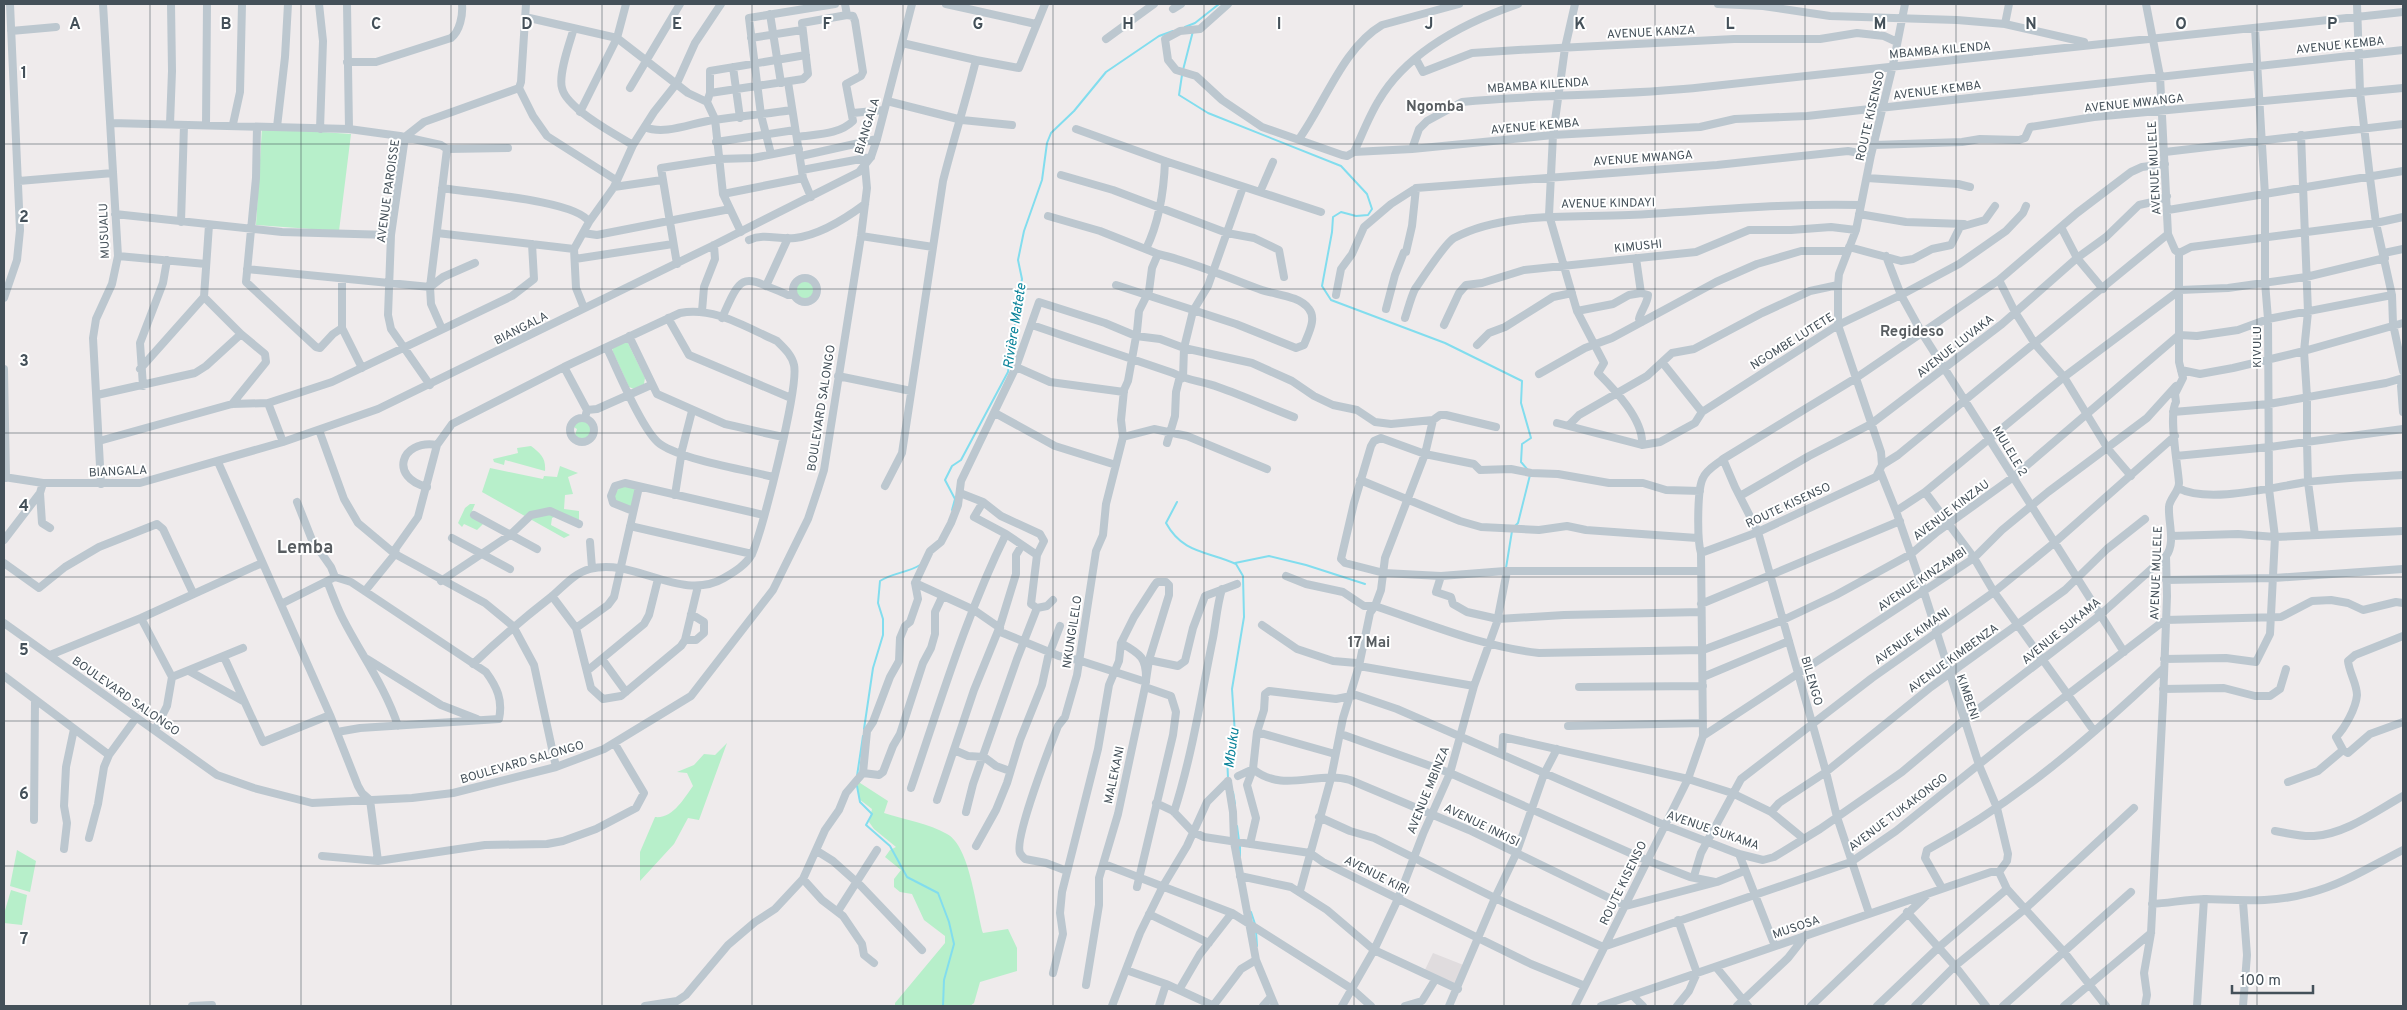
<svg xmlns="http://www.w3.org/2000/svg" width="2407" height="1010" font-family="Overpass,sans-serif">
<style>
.education{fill:#e0dcde}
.green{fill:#b7efca}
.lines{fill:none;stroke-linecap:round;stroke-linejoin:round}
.stream{stroke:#82ddee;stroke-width:2}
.minor{stroke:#bcc7cf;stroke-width:8}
.grid{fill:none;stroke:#445059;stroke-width:1;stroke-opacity:0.55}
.labels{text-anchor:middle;stroke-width:4;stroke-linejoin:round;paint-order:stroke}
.street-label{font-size:12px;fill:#445059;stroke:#fff}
.water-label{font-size:14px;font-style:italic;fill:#098299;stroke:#fff}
.quarter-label{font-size:15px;font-weight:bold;fill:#585d61;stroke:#fff}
.district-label{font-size:18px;font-weight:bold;fill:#585d61;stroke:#fff}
.grid-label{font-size:16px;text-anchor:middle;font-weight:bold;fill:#445059;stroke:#fff;stroke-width:4;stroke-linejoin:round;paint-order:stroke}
</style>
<rect width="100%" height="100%" fill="#efebec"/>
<path class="education" d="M1433,953L1466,966L1457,988L1424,972Z"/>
<path class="green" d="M262,128L351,134L339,231L256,225Z
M795 290a10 10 0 1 1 20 0a10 10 0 1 1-20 0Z
M625,342L628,343L645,378L644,384L634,389L629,387L613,352L612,348Z
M580,418L590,420L593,426L591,434L582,441L574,438L577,429L572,426L576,420Z
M531,446C541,454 546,458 545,471L505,460L504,465L494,462L493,459L518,453L517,448Z
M560,466L578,473L568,477L573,494L565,495L564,509L579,511V521L561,514L552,518L551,525L570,535L564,538L482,492L490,468L543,479L544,476L557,477Z
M625,486L636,488L631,508L615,501V494L619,488Z
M470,504H475L470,516L483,524L477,530L464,524L462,527L458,523L465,508Z
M727,743L699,820L688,818L674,844L640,881V852L655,817C673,819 684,798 693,786L687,773L677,772L694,765L704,754L715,755Z
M857,781L888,801L884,813C903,819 930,824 947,834C970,846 976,909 983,933L1008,929L1017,948V971L980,982L974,1003L970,1006H895V1003L945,943V936L924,920L912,894L900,892L894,887V879L901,870L885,857L890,850L896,847L874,829L869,822L872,809L859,799Z
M17,850L36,861L30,892L10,886Z
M11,890L27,895L22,925L4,923V914Z"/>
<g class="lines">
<path class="stream" d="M1185,27L1195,23L1219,4
M1183,70L1193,31
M1182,75L1179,95L1208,113L1341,166L1367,194L1372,209L1368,215L1356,216L1341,212L1333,217L1332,232L1322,286L1331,300L1445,343L1522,381L1521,403L1531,438L1522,444L1521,462L1527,469
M1177,502L1166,523C1183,554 1208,551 1236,564L1243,576L1244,617L1232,689L1235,734L1227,755L1228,778
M952,510L955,499L945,480L952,466L961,460L1008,372L1022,279L1018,260L1024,231L1042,180L1047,143L1051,133L1074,111L1106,72L1159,36L1173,31
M1514,527L1518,523L1530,475
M1235,563L1269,556L1306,565L1365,584
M1506,568L1512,531
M864,729L873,668L883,635V619L878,603L880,581C892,573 907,573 920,565
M857,776L863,736
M857,786L860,802L872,814L866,825L890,846L907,877L938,893L949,922L954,944L944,980L943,1006
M1233,792L1235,804
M1237,826L1239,841
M1240,846V856
M1251,912L1255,924
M1256,931L1257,946"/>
<path class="minor" d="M319,4L323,41L320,129
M347,4L349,129
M946,4L1036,24
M1228,4L1200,29L1180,31L1165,39L1168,60L1176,70L1196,76L1222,100L1262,127L1342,155L1347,156L1354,152
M1575,4L1565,48L1553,135L1549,215L1577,311L1604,363L1598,373C1615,390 1644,420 1642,445
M1718,4L1763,6L1830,16L1957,20L2005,24L2084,42
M2357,4L2360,92L2370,178L2376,223L2392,295L2393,324L2403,371
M1173,9L1181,4
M770,14L781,83
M525,17L617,38L688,93L707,102
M2005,24L2009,4
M574,28C570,42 558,74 562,88C566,108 616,135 633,145
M11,31L56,27
M751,38L802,30
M1106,39L1154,4
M902,43L976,60L1019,68L1045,4
M1416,59L1423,72L1472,53L1518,50L1734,39H1820L1857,33L1884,36L1897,42
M347,62H376L451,38C460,31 463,15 462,4
M733,67L740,118
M788,82L803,178L811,197
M519,88L533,116L547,136L616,180
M630,88L680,4
M710,93L803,79L808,74L802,23L847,15
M887,101L962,120L1012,125
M580,112L617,38L626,4
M853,113L884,110
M111,123L349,129L400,136L441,145L447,149L508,148
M170,124L172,71L171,4
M233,124L240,92L242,4
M206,125L207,4
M257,127L256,178L246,282L316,347L320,348L333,334L342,328
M277,127L285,57L288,4
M645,127C665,136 694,122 714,120C740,116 766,114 792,110
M1076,129L1165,161L1321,212
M2301,135L2308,312L2304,351L2307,397V442L2308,482L2315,535
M797,137C816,134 839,135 853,121L846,84L861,76L863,72L855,21L853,16L847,15L845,4
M1299,139C1325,103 1343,48 1382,25L1459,4
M716,142L795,130
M1874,145L1962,142L1980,139L2019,140L2025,138L2030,127L2094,117L2403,88
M1412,149L1419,129L1427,121L1462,102C1543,94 1624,96 1704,87C1937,60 2170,38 2403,12
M1354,152L1412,149L1553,135L1700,127L1735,119L1807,116L2403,50
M1354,152C1362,135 1369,116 1379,100C1408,51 1466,22 1518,4
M2165,152L2403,124
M771,154L761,115L749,18L835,4
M801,156L877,139
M802,170L871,157
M1061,175L1113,190L1227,233L1254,238L1279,250L1284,277
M1867,178L1958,184L1970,187
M19,181L113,173
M614,187L662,180
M442,188C470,193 577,200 589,222
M1260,192L1273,162
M723,194L803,178
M2168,210L2403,171
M115,214L282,232L391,235
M1859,214L1906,222L1964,224
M1048,216L1100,231L1158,254L1152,268L1149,291L1139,311L1137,331L1128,381L1124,390L1121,420L1123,437L1106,504L1103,535L1096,551L1077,675L1065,717L1058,726C1050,746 1014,838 1020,853C1021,855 1023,857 1025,859L1046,863L1067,871
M181,222L184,125
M209,225L204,297L241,334L265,354L266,362L232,404
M2061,227L2077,258L2103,289
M741,232L723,194L715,119L707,102L710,93V71L806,55
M437,233L574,249
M583,233L597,235L730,209
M861,236L933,247
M749,240C765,233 778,240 795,238C820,235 845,219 865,204
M1849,247L1901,261L1913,259L1932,249L1951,245L1960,227L1985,220L1995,206
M1146,249C1159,222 1164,191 1165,161
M2179,253L2191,247L2376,223L2403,217
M2384,253L2403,249
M118,256L206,264
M1886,256L1901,295L1922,333L2124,652
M1636,258L1641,293L1648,295C1647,305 1641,310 1639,319L1642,322
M575,259L673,244
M677,264L661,168L719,159L753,158L799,149
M247,269L430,287L443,277L475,263
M793 290a12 12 0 1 1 24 0a12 12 0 1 1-24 0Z
M342,280V328L362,368
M1999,280L2015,312L2035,344L2064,377L2108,449L2131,476
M1116,285L1236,324L1296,348L1304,345C1308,334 1317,319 1309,309C1299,295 1274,295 1259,289C1226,277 1193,262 1158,254
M766,286L788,238
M1336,295L1341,269L1352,254L1364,227L1391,204L1416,188L1717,165L1848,151L1871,155
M4,298L17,260L20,230L10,4
M584,308L576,288L574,249L589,222L614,187L633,145L654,112L677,83L695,43L721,4
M1386,309L1395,275L1404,252H1406L1412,226L1416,188
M702,311L704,287L715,259L714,245
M1577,311L1613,304L1629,295L1641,293
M668,318L689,355L791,398
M722,318C743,270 742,276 788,295H793
M1405,318C1408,309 1411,297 1415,289C1422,279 1445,243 1454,238C1504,211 1575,218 1629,215C1706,211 1783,203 1860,205
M1032,325L1173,373C1189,381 1201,381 1218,387C1244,396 1268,407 1294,417
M1444,325L1459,293L1466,285L1482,283L1524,270L1696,252L1749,230H1791L1831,227L1856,230
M442,329L431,304L430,287L447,149
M629,336L657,394L725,424L783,437
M1477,345L1489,333L1505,327L1553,297L1572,293
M607,348C617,369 643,432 660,444C683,460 745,470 774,477
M1662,362L1702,412
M564,367L587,410L586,414
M1016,367L1050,382L1124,392
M4,369L6,478
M140,369L204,297
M2181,370L2200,374L2233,368L2304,351L2403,323
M1539,374L1585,348L1612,338L1716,282L1757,264L1801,251H1847
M838,376L911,391
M2403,380L2401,386L2403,412
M430,385L391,329L388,315L391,235L405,137L424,122L519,88L521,82L526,4
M143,386L140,343L163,283L167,260
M97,395L195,373L206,366L241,334
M268,403L283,442
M587,410L597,409L651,385
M2173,412L2269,404L2386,383L2403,378
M995,413L1055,446L1116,465
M570 430a12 12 0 1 1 24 0a12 12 0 1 1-24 0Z
M1557,423L1642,445L1660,442L1695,423L1702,412L1838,325L1901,295L1959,264L2006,231L2023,213L2026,206
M1569,425L1579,415L1647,376L1672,353L1694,349L1762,313L1810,291L1838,285
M319,430L344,499L358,523L395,554L485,603L513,626L534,665L556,767
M1123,437L1154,429L1187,436L1267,469
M99,441L232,404L268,403L332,382L512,296L534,279L532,244
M1167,443L1175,416L1176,392L1179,380L1183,378L1184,348L1193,311L1208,286L1243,187
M2176,456L2270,447L2403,429
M1723,459L1735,487L1758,532L1826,772L1837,817L1869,913
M218,462L330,715L358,786L362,793L370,800L378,861L485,845L547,844L563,841L596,829L636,808L644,793L615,744
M1882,465L1898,455L2168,234
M1880,471L1896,511L1924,592L1979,765L1997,808L2008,854L2007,861L1999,872
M4,477L43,483H140L283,442L378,409L714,245L859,172L871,157L877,139L912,4
M1360,480L1460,521L1481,527L1539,530L1567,526L1586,530L1697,538
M101,484L93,338L96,319L112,284L118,256L103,4
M885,486L902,453L943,181C953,141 966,101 976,60
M427,487C389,478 400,439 437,445
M2178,488C2208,504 2273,487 2307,482C2339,478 2371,477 2403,475
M1700,491L1666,490L1643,483H1609L1558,474L1531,473L1511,469L1480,470L1474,464L1425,454L1381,438L1374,441L1371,446L1354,503L1341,559L1345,563L1384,573L1441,576L1505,571H1701
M1925,492L1974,558L1994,592L2094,731
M40,493L42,523L50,528
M960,493L983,502L1001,516L1040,534L1044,541L1037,555
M675,495L682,450L692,411
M1740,496L1809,456L1871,424L2002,324L2077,258L2106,237L2139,205L2157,201L2167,196
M297,502L312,540L331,567L335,577L327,581C332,593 336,605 342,617C360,653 385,686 398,726
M633,511L613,503L611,496L615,486L625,483L764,515
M1896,511L1925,492L2064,377L2180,290L2228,288L2306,277L2385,258
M474,515L537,549
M630,526L752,554
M2171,536L2238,534L2275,537L2403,531
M452,538L510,569
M4,540L40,493L43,483
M590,542L592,568
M1701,553L1758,532L1876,477L1882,465L1881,452L1838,325V285L1839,274L1856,230L1871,155L1893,65L1905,4
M4,563L39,588L65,567L99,547L157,524L163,529L193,593
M1286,576L1306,584L1343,592L1364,606H1375C1429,624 1483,647 1539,653L1703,650L1783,620L1836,595L1911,554L1937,532L2012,478L2179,335L2197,336L2238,330L2268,319L2392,295
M1441,576L1436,592L1451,597L1453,604L1467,612L1498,619L1564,615L1701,612
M335,577L351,582L486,672C497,687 503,700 499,719L360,728L337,732
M2166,580L2274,578L2403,569
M441,581L510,535L531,515L550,511L579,524
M915,583L930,551L941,542L951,523L958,505L961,481L1016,367L1039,302L1105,323L1136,336L1160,339L1184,348L1252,363L1292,381L1314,396L1333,405L1357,410L1375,422L1391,424L1433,420L1440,415H1446L1496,427
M915,583L974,610L1000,628
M365,591L395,554L396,548L418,517L437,445L452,424L564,367L680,313C714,306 747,328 777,341C784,348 792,355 794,365C799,386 763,530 752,554C746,565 734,572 724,578C681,603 634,557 590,569C574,573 563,587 551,597C524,618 498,640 473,664
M552,596L576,628L591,688L603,699L621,696L681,646L685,640L698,586
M281,604L327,581
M1701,604L1900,521
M1037,608L1047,606L1053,600
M141,618L172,677L243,648
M4,623L217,775L254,788L312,803L412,798L453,793L556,767L604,749L691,696L773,590L808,519L818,489L824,470L861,236L867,188L865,166
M1262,625L1297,649L1333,661L1357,663L1359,666L1474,686
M576,628L608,605L614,597L639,487
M998,631L1059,656L1078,660L1146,682C1147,658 1141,654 1121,643
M685,640H696L704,633V622L691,614
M50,655L141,618L262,563
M224,657L263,742L330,715
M367,659L441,705L477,719
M602,659L626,692
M2164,659L2226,658L2256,662L2270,634L2275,537L2269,489L2268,319L2265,282V195L2255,28
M1149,660L1178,666L1185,661L1193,628L1205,596L1237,584
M189,671L243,701
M587,671L644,624L649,615L658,579
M4,676L109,755L136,718
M1703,677L1789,641
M1579,687L1703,686
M2163,689L2224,688L2255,696H2270L2280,689L2286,669
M1568,726L1703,723
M155,730L167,706L172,677
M1257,732L1335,754
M1341,734L1450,773L1646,860L1690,877L1715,882
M1703,736L1974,558L2002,530L2048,492L2147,418L2176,386
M954,750L968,756L984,757L996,766L1010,771
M2343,750L2336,737C2345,728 2356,708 2357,695C2357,684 2349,672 2348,661L2355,655L2403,636
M1502,754L1503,737L1688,779L1732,793L1771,812L1804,839
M863,773L879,775L883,772L893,746L900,734L923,663L931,648L935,634V612L942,597
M1238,776L1253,769C1283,794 1318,770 1350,780L1469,830L1626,906L1717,882L1744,871
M1228,781L1233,812L1234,842L1256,960L1275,1006
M2288,782L2318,771L2343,750L2348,753L2370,734L2403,722
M911,788C940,703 966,615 1006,534
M937,800L974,690L1000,626L1016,574V555L1022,545
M1156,803L1173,811L1193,832L1204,837L1310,853L1323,862L1531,964L1585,986
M966,812L973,784L1017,659L1037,608L1031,604L1037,555L1006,534L974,517L983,502
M1174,812C1192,756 1201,697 1213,638C1216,622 1217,605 1222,589
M1771,812L1779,803L1826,772L1931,687L2065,590L2107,549L2145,519
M1319,817L1350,831L1374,838L1495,898L1603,947L1851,862L1896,831L2023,729L2165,620L2281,617L2312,601L2331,600L2348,603L2363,610L2396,602L2403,603
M34,820L35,701
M2275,831C2287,833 2301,837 2314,836C2346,834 2376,811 2403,796
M89,838L98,804L104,767L109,755
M1250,844L1256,818L1247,785L1253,769L1257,732L1264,710L1265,694L1269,691L1336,699L1356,695L1397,709L1664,825L1739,854L1763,860L1774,857L1820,829L1902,772L1964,720L2099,616L2166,556
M976,846L996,810L1007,783L1020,740L1042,685L1048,657L1060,626
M64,849L67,823L64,806L66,767L74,729
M817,851L833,861L861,886L922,950
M1739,854L1775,946
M322,856L378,861
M1104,864L1232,913L1352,989L1371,1006
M1999,872L2007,889L2064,952L2106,1006
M1240,876L1291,887L1327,910L1374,950L1458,989
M1694,876L1701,853L1741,779L1872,678L1994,592L2054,543L2175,436
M803,879L822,900L843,916L862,944L864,955L874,963
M1137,887L1173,735L1176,712L1171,696L1145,687
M1942,888L1925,858L1927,850C2015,803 2091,737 2164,668
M1300,891L1331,778L1343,718L1359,666L1370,613L1375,606L1381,590L1385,558L1425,454L1433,420
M2152,904C2170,903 2188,899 2206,899C2241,900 2274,903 2309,893C2342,885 2373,865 2403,850
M838,911L877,850
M1907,912L1955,966L1986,1006
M1149,914L1209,943
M1716,967L1748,1006
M1126,970L1166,984L1214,1006
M1053,973L1063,934L1060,913L1062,892L1098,749L1109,685L1119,661L1121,643L1134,617L1154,586L1157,582H1166L1169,585V595L1149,660L1145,687L1118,814L1099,878V905L1086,985
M1179,990L1200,954L1232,913
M1633,996L1643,1006
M192,1006L212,1005
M645,1006L677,1001L686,995L728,945L755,922L775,909L803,879L825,830L839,810L846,793L863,773L867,731L873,722L890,677L899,661L900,638L905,626L910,622L918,599L915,583
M1112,1006L1140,933L1163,886L1187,846L1207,802L1228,781
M1159,1006L1166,984
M1213,1006L1241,969L1256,960
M1263,1006L1271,997
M1342,1006L1374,950L1398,899L1423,834L1450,773L1474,686L1497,622L1507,571
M1405,1006L1422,1001L1435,980
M1449,1006L1495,898L1516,854L1544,774L1557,749
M1575,1006L1688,779L1703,736L1701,553C1697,540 1697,489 1703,478C1707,469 1716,465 1723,459L1856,378L1999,280L2077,213L2131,172L2142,167L2165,164
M1601,1006L1991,872H1999
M1677,1006L1689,991L1697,973L1678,920
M1737,1006L1788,958L1806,935
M1811,1006L1927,895
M1877,1006L1939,947L2007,889
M1915,1006L1955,966L2025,909L2134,808
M2003,1006L2131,892
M2064,1006L2151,933
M2145,1006L2147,995L2144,973L2151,933L2163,702L2167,596L2166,556C2176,543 2168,522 2169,507C2169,499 2179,492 2179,483C2178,466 2168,414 2176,402L2175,394L2183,378L2179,362V253L2175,250L2168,234L2160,76L2146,4
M2197,1006L2204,899
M2243,1006L2247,955L2243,902"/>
</g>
<path class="grid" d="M150,4V1006M301,4V1006M451,4V1006M602,4V1006M752,4V1006M903,4V1006M1053,4V1006M1204,4V1006M1354,4V1006M1504,4V1006M1655,4V1006M1805,4V1006M1956,4V1006M2106,4V1006M2257,4V1006M4,144H2403M4,289H2403M4,433H2403M4,577H2403M4,721H2403M4,866H2403"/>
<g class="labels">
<g class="street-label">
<text transform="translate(1651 32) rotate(-3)" y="4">AVENUE KANZA</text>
<text transform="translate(2340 45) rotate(-6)" y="4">AVENUE KEMBA</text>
<text transform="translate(1940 50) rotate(-5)" y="4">MBAMBA KILENDA</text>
<text transform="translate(1538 85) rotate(-4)" y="4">MBAMBA KILENDA</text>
<text transform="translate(1937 90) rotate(-7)" y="4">AVENUE KEMBA</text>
<text transform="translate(2134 103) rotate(-6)" y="4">AVENUE MWANGA</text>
<text transform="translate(1870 116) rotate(-77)" y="4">ROUTE KISENSO</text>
<text transform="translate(867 126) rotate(-73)" y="4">BIANGALA</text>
<text transform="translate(1535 126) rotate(-5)" y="4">AVENUE KEMBA</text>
<text transform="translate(1643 158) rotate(-4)" y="4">AVENUE MWANGA</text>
<text transform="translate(2154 168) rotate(-93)" y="4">AVENUE MULELE</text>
<text transform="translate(388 191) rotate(-82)" y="4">AVENUE PAROISSE</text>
<text transform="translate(1608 203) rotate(-1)" y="4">AVENUE KINDAYI</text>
<text transform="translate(104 231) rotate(-92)" y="4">MUSUALU</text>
<text transform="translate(1638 246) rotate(-6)" y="4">KIMUSHI</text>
<text transform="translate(521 328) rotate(-27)" y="4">BIANGALA</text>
<text transform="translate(1792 341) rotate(-32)" y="4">NGOMBE LUTETE</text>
<text transform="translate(1955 346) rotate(-38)" y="4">AVENUE LUVAKA</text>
<text transform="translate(2257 347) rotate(-90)" y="4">KIVULU</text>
<text transform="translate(821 408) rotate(-81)" y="4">BOULEVARD SALONGO</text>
<text transform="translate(2010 451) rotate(59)" y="4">MULELE 2</text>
<text transform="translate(118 471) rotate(-3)" y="4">BIANGALA</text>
<text transform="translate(1788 505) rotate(-25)" y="4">ROUTE KISENSO</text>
<text transform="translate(1951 510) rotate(-37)" y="4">AVENUE KINZAU</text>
<text transform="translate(2156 573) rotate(-88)" y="4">AVENUE MULELE</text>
<text transform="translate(1922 579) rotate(-34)" y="4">AVENUE KINZAMBI</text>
<text transform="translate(2061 631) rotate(-39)" y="4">AVENUE SUKAMA</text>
<text transform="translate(1072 632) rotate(-81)" y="4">NKUNGILELO</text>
<text transform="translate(1912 636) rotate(-35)" y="4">AVENUE KIMANI</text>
<text transform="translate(1953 658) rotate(-36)" y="4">AVENUE KIMBENZA</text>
<text transform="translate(1812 681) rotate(74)" y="4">BILENGO</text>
<text transform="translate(126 696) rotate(35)" y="4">BOULEVARD SALONGO</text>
<text transform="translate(1968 697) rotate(71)" y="4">KIMBENI</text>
<text transform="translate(522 762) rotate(-16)" y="4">BOULEVARD SALONGO</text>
<text transform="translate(1114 775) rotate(-78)" y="4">MALEKANI</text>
<text transform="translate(1428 790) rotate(-68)" y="4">AVENUE MBINZA</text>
<text transform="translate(1898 812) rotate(-37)" y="4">AVENUE TUKAKONGO</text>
<text transform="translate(1482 825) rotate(26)" y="4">AVENUE INKISI</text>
<text transform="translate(1713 830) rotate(19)" y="4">AVENUE SUKAMA</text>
<text transform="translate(1377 875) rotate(27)" y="4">AVENUE KIRI</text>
<text transform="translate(1623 883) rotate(-64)" y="4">ROUTE KISENSO</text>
<text transform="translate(1796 927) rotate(-19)" y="4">MUSOSA</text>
</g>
<g class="water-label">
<text transform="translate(1014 326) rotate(-81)" y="5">Rivière Matete</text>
<text transform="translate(1231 748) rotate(-82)" y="5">Mbuku</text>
</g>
<g class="quarter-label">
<text x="1435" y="111">Ngomba</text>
<text x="1912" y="336">Regideso</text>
<text x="1369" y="647">17 Mai</text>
</g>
<g class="district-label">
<text x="305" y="553">Lemba</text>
</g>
</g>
<g class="grid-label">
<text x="75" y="29">A</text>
<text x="226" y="29">B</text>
<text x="376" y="29">C</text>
<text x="527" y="29">D</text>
<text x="677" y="29">E</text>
<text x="827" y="29">F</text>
<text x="978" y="29">G</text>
<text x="1128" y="29">H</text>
<text x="1279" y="29">I</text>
<text x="1429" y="29">J</text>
<text x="1580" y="29">K</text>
<text x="1730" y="29">L</text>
<text x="1880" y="29">M</text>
<text x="2031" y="29">N</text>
<text x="2181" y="29">O</text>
<text x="2332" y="29">P</text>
<text x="24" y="78">1</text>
<text x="24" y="222">2</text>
<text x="24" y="366">3</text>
<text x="24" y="511">4</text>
<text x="24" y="655">5</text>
<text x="24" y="799">6</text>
<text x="24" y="944">7</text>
</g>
<rect width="2407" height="1010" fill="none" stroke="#445059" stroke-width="10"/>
<path d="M2232 985v8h81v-8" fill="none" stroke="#445059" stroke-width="2.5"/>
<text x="2240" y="985" font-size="15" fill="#445059" stroke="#ffffff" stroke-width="4" paint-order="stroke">100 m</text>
</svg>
